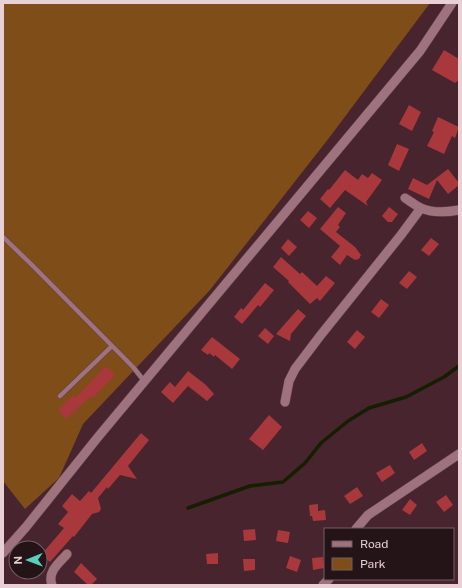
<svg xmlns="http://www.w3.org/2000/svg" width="462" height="588" font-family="'Public Sans',sans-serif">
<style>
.green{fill:#7f4d18}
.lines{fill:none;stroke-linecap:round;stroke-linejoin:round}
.stream{stroke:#161e00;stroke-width:3.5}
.building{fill:#a8383b}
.lane-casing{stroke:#61424b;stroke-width:5.5}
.street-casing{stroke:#61424b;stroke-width:10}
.lane{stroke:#9e737e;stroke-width:4.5}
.street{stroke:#9e737e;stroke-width:9}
</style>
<rect width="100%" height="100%" fill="#48242e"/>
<path class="green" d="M3,3H430L329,138L210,290L83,424L59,478L25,509L3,481Z"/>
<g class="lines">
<path class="stream" d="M188,508L250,486L283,482L305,463L321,443L348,421L369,408L406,397L444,377L459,366"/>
</g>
<path class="building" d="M444,50L459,59V80L455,83L432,70Z
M409,105L421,112L412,131L399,124Z
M438,117L459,127L455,138L452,136L444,154L427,146L434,132L432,131Z
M397,144L409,149L399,171L388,165Z
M448,169L459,183V185L448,194L437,180L429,199L408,189L413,178L427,185Z
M345,170L358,180L362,174L368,178L372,173L382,180L366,202L368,206L345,190L330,208L320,199L328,189L329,190Z
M338,207L346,213L338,225L340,227L336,232L355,247L361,255L359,259L355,260L347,255L340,265L331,257L340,246L320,229Z
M389,207L398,214L392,222H388L382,216Z
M308,211L317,218L309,228L300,220Z
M431,238L439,244L429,256L421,250Z
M288,239L297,247L289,256L281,248Z
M281,257L300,274L302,272L317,286L326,276L335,283L320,301L317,298L310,304L288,282L289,281L273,267Z
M409,271L417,277L407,289L399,283Z
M265,283L274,290L260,307L258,305L242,324L234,317L241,308L243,310Z
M381,299L389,305L379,318L371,312Z
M298,309L306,316L291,334L290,341L276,334Z
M265,328L274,336L268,344L258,336Z
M357,330L365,337L355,349L347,342Z
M212,337L240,359L232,369L215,355L214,357L209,353L208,355L201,350Z
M106,366L115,375L93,398L91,396L66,419L58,410L73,395L75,398Z
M188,371L206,385L214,394L207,401L188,386L173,403L161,392L170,382L175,387Z
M269,415L282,427L263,450L249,439Z
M141,433L149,440L128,466L137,479L120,475L108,489L107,487L98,498L101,509L99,512L92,514L74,537L73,536L50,562L41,555L64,528L58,524L68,512L62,506L72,494L80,501L89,491L91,493Z
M422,443L427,451L414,460L409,452Z
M390,465L395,473L382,482L376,473Z
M357,487L363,496L350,504L344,496Z
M446,495L453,505L444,512L436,502Z
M410,499L417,505L410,515L402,510Z
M318,504V511L325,510L326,520L313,521L312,516H310L309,505Z
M255,529L256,540L244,541L243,530Z
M278,530L290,532L288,543L276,541Z
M218,553V564H207L206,554Z
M290,556L301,560L297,572L286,568Z
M323,557L324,568L313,570L312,558Z
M243,559H255V570L244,571Z
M81,563L97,579L91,585H88L74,572Z"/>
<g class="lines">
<defs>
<path id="lane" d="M3,237L32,265L133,367L145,382
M60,396L112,346"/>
<path id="street" d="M405,198C410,201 416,206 421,208C432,213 448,212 459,210
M285,402L289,381L295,369L320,336L401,235L421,208
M356,529L368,515L459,454
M3,553L26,527L98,437L420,51L452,3
M52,585C47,572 59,563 67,554
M323,585L329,579"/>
</defs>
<use href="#lane" class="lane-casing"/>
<use href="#street" class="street-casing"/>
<use href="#lane" class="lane"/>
<use href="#street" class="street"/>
</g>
<rect width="462" height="588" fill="none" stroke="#e8d0d5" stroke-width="8"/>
<rect x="324" y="528" width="130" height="52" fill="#241317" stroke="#725f63"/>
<rect x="332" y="541" width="20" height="6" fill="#9e737e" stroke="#725f63"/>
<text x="360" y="548" font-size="12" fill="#e8d0d5">Road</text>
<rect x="332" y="558" width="20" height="12" fill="#7f4d18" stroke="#725f63"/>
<text x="360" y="568" font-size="12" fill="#e8d0d5">Park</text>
<g transform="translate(28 560) rotate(269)"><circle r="19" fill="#241317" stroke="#725f63"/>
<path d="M0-3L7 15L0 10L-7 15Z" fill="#5acebd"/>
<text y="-6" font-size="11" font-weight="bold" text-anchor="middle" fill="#e8d0d5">N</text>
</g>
</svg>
